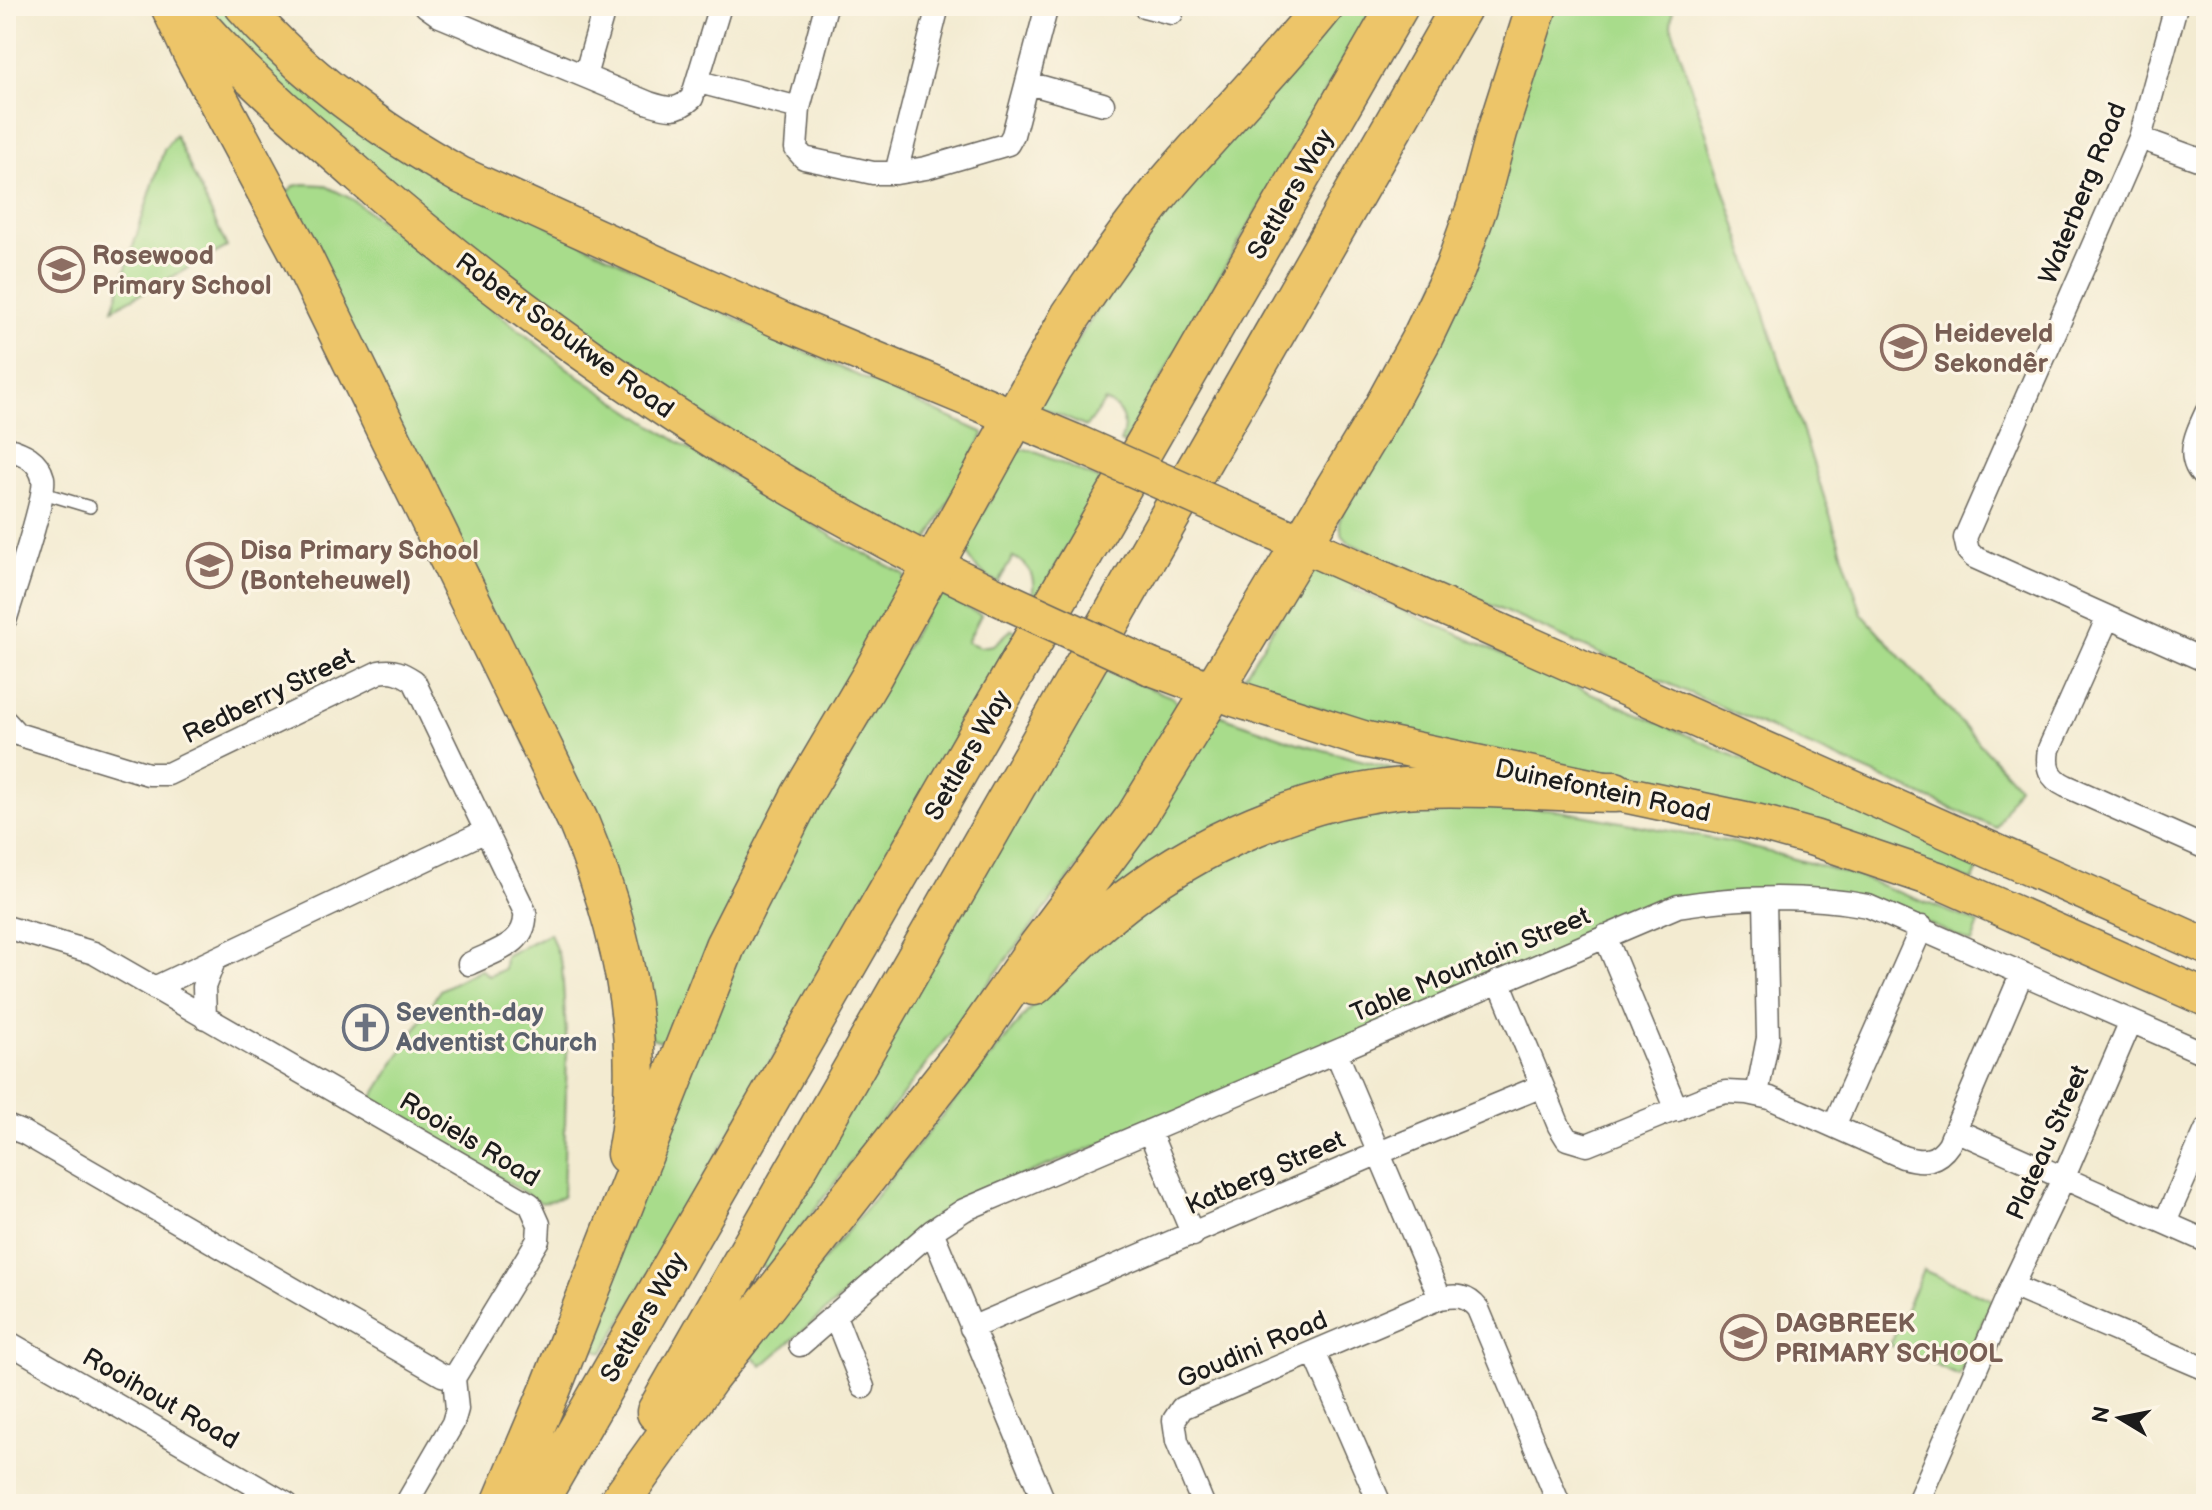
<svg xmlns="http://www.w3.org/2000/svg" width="2212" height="1510" font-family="'Balsamiq Sans',sans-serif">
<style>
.green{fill:#a8dc8b;stroke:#627c54;stroke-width:2}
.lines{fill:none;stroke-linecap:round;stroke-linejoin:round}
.service-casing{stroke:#67645b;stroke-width:14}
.minor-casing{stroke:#67645b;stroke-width:25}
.primary-casing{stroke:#67645b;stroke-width:39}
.motorway-casing{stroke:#67645b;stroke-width:43}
.service{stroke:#fff;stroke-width:11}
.minor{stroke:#fff;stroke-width:22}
.primary{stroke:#edc569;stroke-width:36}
.motorway{stroke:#edc569;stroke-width:40}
.primary-bridge-casing{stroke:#67645b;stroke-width:39;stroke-linecap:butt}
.primary-bridge{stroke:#edc569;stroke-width:36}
.labels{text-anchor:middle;stroke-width:6;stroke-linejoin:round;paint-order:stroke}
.street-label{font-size:26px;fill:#1c1c1c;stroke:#fcf5e5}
.education-label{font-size:26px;font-weight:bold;fill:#785e54;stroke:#fcf5e5;text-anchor:start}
.worship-label{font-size:26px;font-weight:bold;fill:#5b616d;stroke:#fcf5e5;text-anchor:start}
</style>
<rect width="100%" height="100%" fill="#fcf5e5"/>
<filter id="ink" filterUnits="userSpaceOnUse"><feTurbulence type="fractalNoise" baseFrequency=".0125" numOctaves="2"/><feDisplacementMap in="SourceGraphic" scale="16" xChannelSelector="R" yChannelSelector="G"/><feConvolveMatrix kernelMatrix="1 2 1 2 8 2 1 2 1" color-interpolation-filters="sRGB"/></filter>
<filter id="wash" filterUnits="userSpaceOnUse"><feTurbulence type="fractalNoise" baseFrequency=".006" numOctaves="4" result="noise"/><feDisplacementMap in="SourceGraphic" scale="32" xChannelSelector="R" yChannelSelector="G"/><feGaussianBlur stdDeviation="1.8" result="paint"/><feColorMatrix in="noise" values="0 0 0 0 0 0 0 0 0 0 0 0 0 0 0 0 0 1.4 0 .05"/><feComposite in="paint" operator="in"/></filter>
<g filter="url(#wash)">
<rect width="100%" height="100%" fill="#f3ebd1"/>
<path class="green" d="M206,6H229L555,230L795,347L982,432L984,434L926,544L810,485L534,303L266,73Z
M1344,6H1374L1124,444L1120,442C1128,424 1123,409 1105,401L1086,427L1036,405L1160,213Z
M1550,6H1673L1671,25L1862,614L2018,786L1996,828L1349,543L1342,535L1339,521Z
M175,135L227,247L113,309L164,150Z
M304,184L324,185L352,199L579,377L667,435L842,542L904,574L905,580L670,1038L660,1041L652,1038L287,192L294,186Z
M1023,450H1031L1105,482L1035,602L1031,599C1037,581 1031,564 1013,557L998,583C980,572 967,565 966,542L1017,452Z
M1315,569L1354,582L1352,588L1980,864L1973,880L1427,743L1244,684L1243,678L1309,570Z
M937,592L981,615L967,642L980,647L994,645L1012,629L1018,632L603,1353L582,1343L737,945Z
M1100,669L1172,697L1177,703L1178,715L1094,846L768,1270L758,1262Z
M1219,715L1298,743L1405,772L1085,916Z
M1420,800L1549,809L1735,843L1854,875L1979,923L1972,943L1889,906L1731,892L956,1202L937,1215L762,1366L748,1352L1033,1005L1053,982L1120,919L1261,838Z
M550,933L562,966L567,1052L563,1197L542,1203L370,1102L440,990L480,969L489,976L504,969L505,956Z
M1923,1270L1992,1300L1959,1376L1890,1345Z"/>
</g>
<g filter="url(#ink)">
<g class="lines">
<defs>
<path id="service" d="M43,493L90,507"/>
<path id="minor" d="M426,6L440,16L649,103C668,109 677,112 692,98L720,6
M826,6L799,108L796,149L804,158L873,173H896L926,168L1008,144L1013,135L1047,6
M1144,6L1172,13
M2176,6L2140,138L1965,538L1968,551L1974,557L2206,661
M585,76L605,6
M699,82L799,108
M1028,83L1103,104
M2140,138L2206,162
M896,173L938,6
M2206,413C2195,437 2184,459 2206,479
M6,448C23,453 38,459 43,478C47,496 13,594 6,618
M2108,617L2049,749C2046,767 2049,778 2066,786L2206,848
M6,722L17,734L148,774H168L379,672C394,669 402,673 414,681L525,912C528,945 494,951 469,964
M6,927L94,953L530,1204L539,1224L538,1240L454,1378
M1605,936L1677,1110
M1499,981L1559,1126L1567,1139L1587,1145L1706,1097L1726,1092L1747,1093L1770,1098L1903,1157C1923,1163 1937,1162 1949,1144L2022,973
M154,988L486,831
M205,1018L204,987L214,961
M1336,1052L1440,1298
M1757,1094L1768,1038L1765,900
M6,1126L24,1133L442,1375L454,1378
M1834,1126L1922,927
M1955,1130L2206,1241
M1149,1131L1193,1235
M2165,1222L2206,1130
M932,1231L1045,1504
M2012,1286L2063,1179L2131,1021
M835,1316L863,1387
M971,1328L1379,1153L1542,1086
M6,1341L287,1504
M800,1345L932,1231L964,1210L1678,906C1739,896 1807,895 1868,906L2206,1054
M1314,1352L1380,1504
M406,1504L453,1423L457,1409L454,1378
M1203,1504L1177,1441L1174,1420L1182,1408L1440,1298C1456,1295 1467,1295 1478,1309L1559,1504
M1917,1504L2012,1286L2206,1369"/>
<path id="primary" d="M184,6C236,69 301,124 362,178C554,345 766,486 996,596
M243,6C305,77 378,129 460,175L780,320L1076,443
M1233,513L2206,946
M1151,667L1234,698L1363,739L1760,823L1814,838L1938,880L2206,998"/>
<path id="motorway" d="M171,6L192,51L298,249L578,821C622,926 649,1040 627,1154
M1034,985C1059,962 1082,935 1109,914C1193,844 1310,792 1420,787C1485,784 1550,791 1615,792
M657,1412L1462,6
M502,1504L551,1388L725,946L801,796L870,679L1071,316C1099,273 1129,231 1161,191C1214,128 1273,70 1324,6
M536,1504L1398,6
M618,1504L709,1377L967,1049L1033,954L1136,817L1226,670L1381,413L1423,336L1455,269L1477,207L1497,132L1537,6"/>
</defs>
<use href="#service" class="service-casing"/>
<use href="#minor" class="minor-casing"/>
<use href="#primary" class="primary-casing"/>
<use href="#motorway" class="motorway-casing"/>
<use href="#service" class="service"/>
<use href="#minor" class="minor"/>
<use href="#primary" class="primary"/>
<use href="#motorway" class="motorway"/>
<defs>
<path id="primary-bridge" d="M1076,443L1233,513
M996,596L1151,667"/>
</defs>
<use href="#primary-bridge" class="primary-bridge-casing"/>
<use href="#primary-bridge" class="primary-bridge"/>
</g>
</g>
<defs>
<symbol id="school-ring" viewBox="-11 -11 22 22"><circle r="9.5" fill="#fcf5e5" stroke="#8d6e63" stroke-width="1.5"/><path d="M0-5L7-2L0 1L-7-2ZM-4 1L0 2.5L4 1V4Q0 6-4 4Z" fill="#8d6e63"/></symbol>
<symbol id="church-ring" viewBox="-11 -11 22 22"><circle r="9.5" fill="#fcf5e5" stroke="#6b7280" stroke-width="1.5"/><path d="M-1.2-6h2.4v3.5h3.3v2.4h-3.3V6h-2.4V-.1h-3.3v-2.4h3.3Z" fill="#6b7280"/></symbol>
</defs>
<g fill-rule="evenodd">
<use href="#school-ring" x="36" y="244" width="51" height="51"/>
<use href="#school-ring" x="1878" y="322" width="51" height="51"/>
<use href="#school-ring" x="184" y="540" width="51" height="51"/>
<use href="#church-ring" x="340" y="1002" width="51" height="51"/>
<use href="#school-ring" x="1718" y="1312" width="51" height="51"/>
</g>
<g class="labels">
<g class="street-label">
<text transform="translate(2082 193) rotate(-68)" y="9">Waterberg Road</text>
<text transform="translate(1290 194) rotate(-60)" y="9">Settlers Way</text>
<text transform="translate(565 335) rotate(36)" y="9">Robert Sobukwe Road</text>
<text transform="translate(268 695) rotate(-26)" y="9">Redberry Street</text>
<text transform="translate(967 755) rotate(-60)" y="9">Settlers Way</text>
<text transform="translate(1603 790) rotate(12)" y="9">Duinefontein Road</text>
<text transform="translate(1470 964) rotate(-23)" y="9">Table Mountain Street</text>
<text transform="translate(470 1139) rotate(31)" y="9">Rooiels Road</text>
<text transform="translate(2047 1142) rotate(-66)" y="9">Plateau Street</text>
<text transform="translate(1265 1172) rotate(-24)" y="9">Katberg Street</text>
<text transform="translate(643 1317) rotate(-60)" y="9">Settlers Way</text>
<text transform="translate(1252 1349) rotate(-23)" y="9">Goudini Road</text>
<text transform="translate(161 1398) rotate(30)" y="9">Rooihout Road</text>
</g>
<g class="education-label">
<text x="92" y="264">Rosewood<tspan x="92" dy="30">Primary School</tspan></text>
<text x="1934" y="342">Heideveld<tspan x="1934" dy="30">Sekondêr</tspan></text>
<text x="240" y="559">Disa Primary School<tspan x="240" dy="30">(Bonteheuwel)</tspan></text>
<text x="1775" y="1332">DAGBREEK<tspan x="1775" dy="30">PRIMARY SCHOOL</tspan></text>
</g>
<g class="worship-label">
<text x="396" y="1021">Seventh-day<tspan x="396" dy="30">Adventist Church</tspan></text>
</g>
</g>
<rect width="2212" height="1510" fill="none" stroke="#fcf5e5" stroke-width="32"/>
<g transform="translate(2120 1418) rotate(280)" stroke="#fcf5e5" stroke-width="6" paint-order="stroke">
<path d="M0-6L14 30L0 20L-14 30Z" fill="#1c1c1c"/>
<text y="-12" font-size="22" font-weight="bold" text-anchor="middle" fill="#1c1c1c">N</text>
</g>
</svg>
